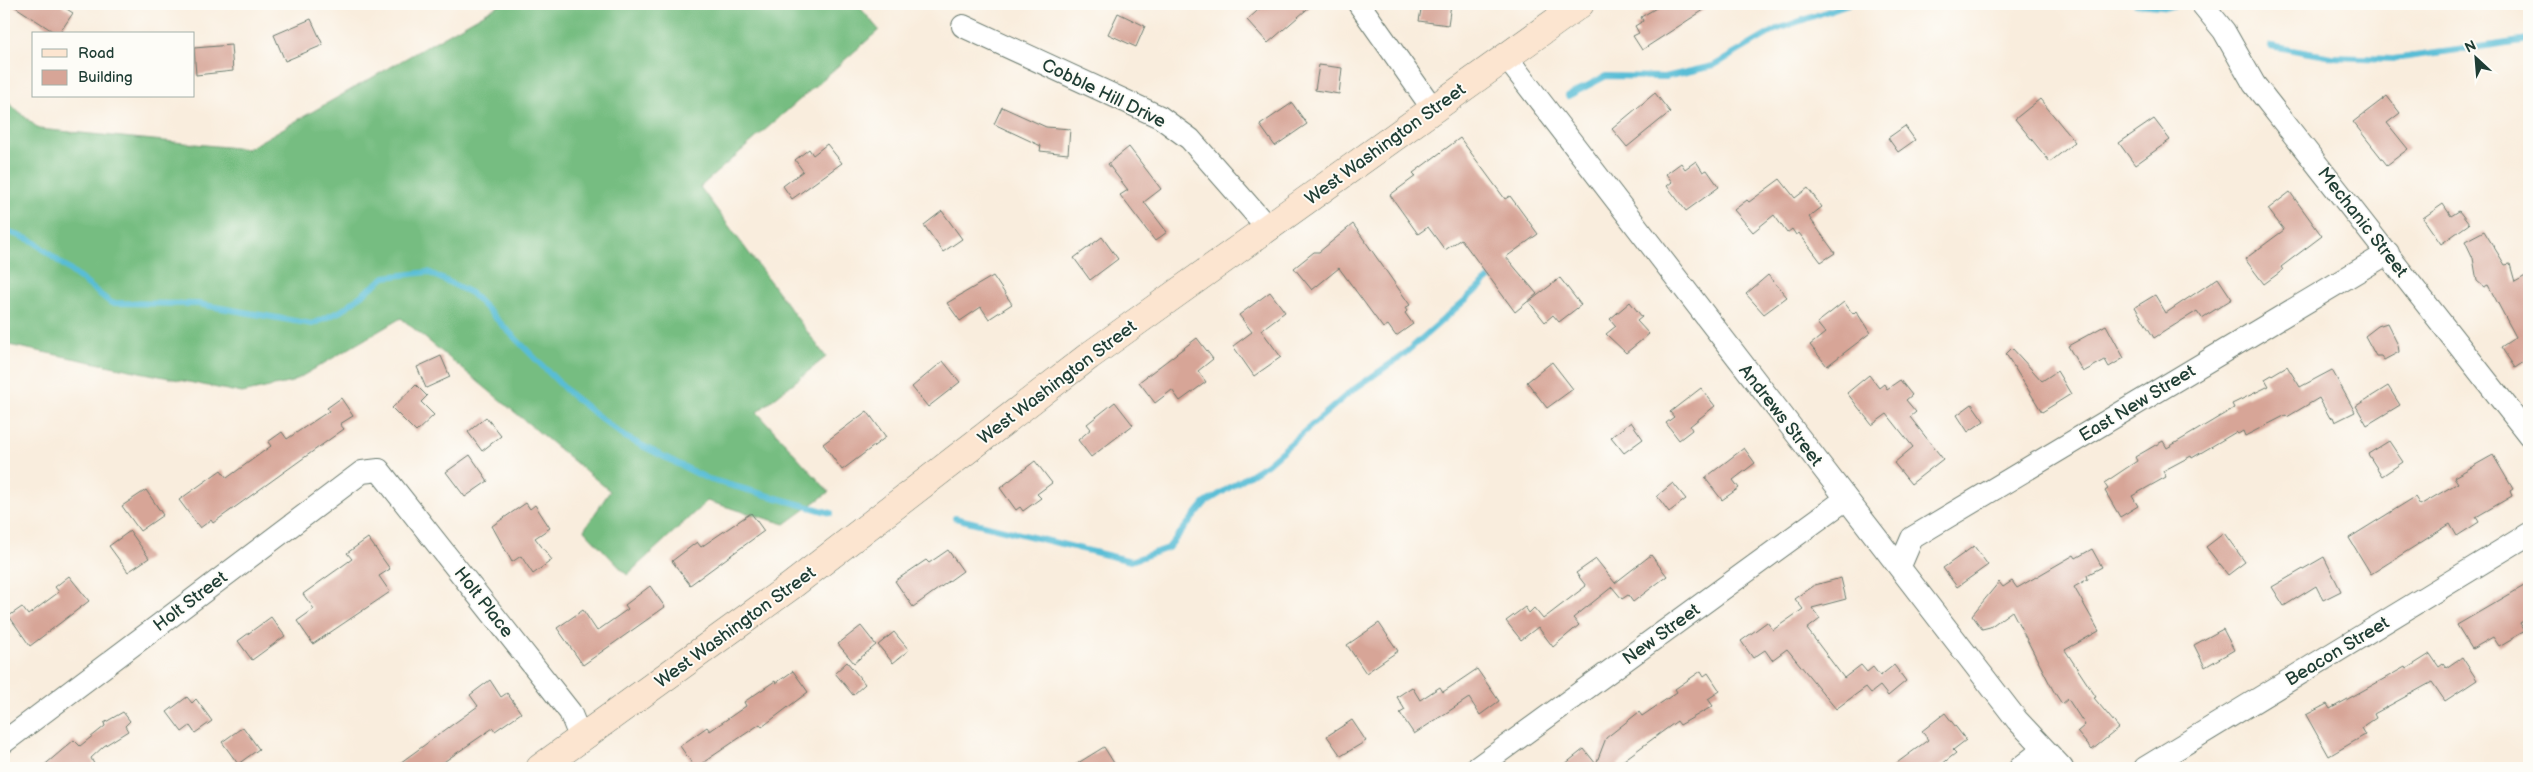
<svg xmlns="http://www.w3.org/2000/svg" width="2533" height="772" font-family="'Balsamiq Sans',sans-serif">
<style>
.forest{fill:#76bd81;stroke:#4a7d5a}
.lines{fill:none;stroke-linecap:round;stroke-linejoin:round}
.stream{stroke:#58bdd6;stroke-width:6}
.building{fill:#d7a597}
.minor-casing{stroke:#6b7b6f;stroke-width:24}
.secondary-casing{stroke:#6b7b6f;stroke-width:29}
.minor{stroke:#fff;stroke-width:22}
.secondary{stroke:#fce5d0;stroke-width:28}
.labels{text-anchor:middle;stroke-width:4;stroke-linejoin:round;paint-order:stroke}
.street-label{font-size:18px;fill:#1f3d34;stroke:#fdfcf7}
</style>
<rect width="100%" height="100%" fill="#fdfcf7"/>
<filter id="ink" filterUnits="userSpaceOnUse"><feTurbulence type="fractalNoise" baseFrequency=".02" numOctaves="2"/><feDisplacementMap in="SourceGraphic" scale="10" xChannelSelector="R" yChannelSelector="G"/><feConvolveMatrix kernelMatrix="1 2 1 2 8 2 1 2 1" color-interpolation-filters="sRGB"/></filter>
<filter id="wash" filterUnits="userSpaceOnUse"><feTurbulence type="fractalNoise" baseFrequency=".0096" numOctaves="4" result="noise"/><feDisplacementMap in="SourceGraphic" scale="20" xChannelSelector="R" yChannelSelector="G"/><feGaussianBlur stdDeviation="1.12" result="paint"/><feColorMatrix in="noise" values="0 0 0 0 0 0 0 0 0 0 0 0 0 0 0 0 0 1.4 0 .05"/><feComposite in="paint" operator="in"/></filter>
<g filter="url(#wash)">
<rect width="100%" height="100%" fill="#f9eddd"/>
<path class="forest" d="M501,4H857L879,30L700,187L826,357L757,412L829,492L785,524L707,501L627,575L584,530L610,491L401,318L292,382L242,393L4,344V99L39,129L247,149Z"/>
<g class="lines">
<path class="stream" d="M2136,4L2173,7
M2271,46L2331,57L2393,59L2529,40
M1568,96L1606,76L1665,77L1713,66L1775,30L1848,4
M4,230L33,241L111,303L198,304L312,324L341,311L385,277L428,272L471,293L571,395L625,437L708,479L831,513
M955,518L1131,561L1168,548L1205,503L1267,464L1350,392L1403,355L1496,273"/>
</g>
<g id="blocks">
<path class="building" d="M11,4H59L73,13L59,34H57Z
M1265,4H1313L1268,43L1247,20Z
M1422,4H1451L1448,25L1419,21Z
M1663,4H1713L1642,50L1633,36L1639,33L1635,26L1643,21L1641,17Z
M1118,13L1145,26L1136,47L1108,34Z
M311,19L323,45L285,61L274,35Z
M231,45L233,71L196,75L194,48Z
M1319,65L1342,68L1339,94L1315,90Z
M1655,93L1670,112L1627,147L1612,129Z
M2387,96L2400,113L2387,123L2408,149L2387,165L2353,122Z
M2040,99L2075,142L2050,162L2015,119Z
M1292,103L1307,124L1275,146L1260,125Z
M1002,107L1046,127L1070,129L1068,154L1040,151L1041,146L994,124Z
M2154,119L2170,140L2135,165L2119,143Z
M1905,126L1915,140L1898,152L1888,138Z
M1460,138L1505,199L1510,196L1538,234L1506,257L1537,294L1515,312L1461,239L1445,250L1428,227L1418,234L1390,195L1416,176L1413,173Z
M827,144L842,163L792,199L783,186L803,171L795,160L809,149L813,155Z
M1129,147L1161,189L1144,202L1167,232L1155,241L1120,195L1128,190L1108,164Z
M1696,161L1703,172L1707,170L1719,187L1686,211L1667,186L1672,182L1666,174L1681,163L1685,169Z
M1780,179L1795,198L1808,188L1822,207L1809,217L1835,253L1821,262L1799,233L1796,235L1792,229L1787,233L1774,215L1753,232L1734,210L1747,200L1749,202Z
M2290,192L2322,236L2281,267L2283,270L2264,284L2245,259L2284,230L2268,209Z
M2443,204L2451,216L2459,211L2469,224L2441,244L2423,218Z
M942,211L962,239L943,252L924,225Z
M1353,224L1410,305L1405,308L1407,311L1405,313L1413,324L1396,336L1388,325L1383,328L1339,268L1312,290L1294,268L1314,252H1319Z
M2484,231L2505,265L2510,264L2515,282L2529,274V362L2528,359L2515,368L2501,347L2516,337L2488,285L2484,287L2477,281L2473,258L2465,241Z
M1102,237L1118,259L1090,280L1074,258Z
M1768,275L1787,297L1764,314L1746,294Z
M993,276L1012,304L989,319L981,307L960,321L947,303Z
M1560,278L1581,305L1559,322L1553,315L1545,322L1529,302Z
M2218,278L2232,299L2202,318L2197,311L2154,338L2135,307L2155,295L2166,313Z
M1270,292L1285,312L1261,330L1281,357L1254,376L1233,346L1252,332L1239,315Z
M1630,302L1642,317L1637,321L1649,334L1626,353L1606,334L1616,326L1610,319Z
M1844,302L1853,314L1856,311L1870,333L1827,366L1810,345L1825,333L1817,323Z
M2387,323L2398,345L2399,352L2384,360L2381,356H2376L2365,336L2378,326Z
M2106,325L2124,358L2109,367L2105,360L2083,372L2068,346Z
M1197,338L1213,359L1198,371L1206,382L1180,401L1172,390L1155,403L1139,382Z
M2012,348L2042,381L2057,371L2071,394L2042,412L2006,354Z
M441,356L450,377L426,388L417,367Z
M943,361L960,382L928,407L912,387Z
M1552,362L1573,389L1547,408L1527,382Z
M2287,366L2300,387L2332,370L2355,412L2335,422L2333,417L2330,418L2319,398L2287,417L2286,415L2245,436L2243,431L2238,434L2236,432L2192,458L2191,456L2163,471L2166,477L2132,496L2138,506L2120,517L2105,491L2108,489L2104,483L2137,461L2135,457L2154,446L2163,441L2167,448L2234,408L2232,404L2269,386L2265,379Z
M1869,375L1879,388L1884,384L1887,389L1900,380L1912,395L1906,400L1916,412L1910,417L1943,459L1911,484L1894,463L1913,447L1887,414L1872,425L1847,393Z
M416,385L427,396L421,402L434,415L416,432L392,408Z
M2388,386L2400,405L2367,425L2356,406Z
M1701,388L1715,406L1690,426L1692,430L1679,440L1666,423L1674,417L1670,412Z
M341,398L353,416L340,424L344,429L213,523L211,520L200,528L179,500L221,470L227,478L271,446L268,442L282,432L287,439L329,411L327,408Z
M1115,402L1133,425L1091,457L1078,440L1091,429L1087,424Z
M1972,404L1984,421L1968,432L1957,415Z
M867,411L886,437L842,470L823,444Z
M486,417L501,436L482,451L468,432Z
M1631,422L1643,439L1624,453L1611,437Z
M2389,441L2403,462L2382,476L2368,454Z
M1744,448L1755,463L1733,480L1739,488L1722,500L1705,478Z
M470,455L488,481L465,497L446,472Z
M2493,455L2513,489L2510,491L2512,496L2476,517L2479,522L2457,536L2450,524L2371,574L2349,538L2415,497L2420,505L2458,483L2454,477Z
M1035,461L1052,483L1037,494L1041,498L1023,511L1020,507L1016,510L1000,488Z
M1673,483L1686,499L1669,512L1657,496Z
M146,490L163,515L140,531L122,506Z
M526,503L530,509L535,505L550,528L535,538L552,560L533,574L521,556L512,562L492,526Z
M751,513L764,531L690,585L672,561L697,542L701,547Z
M130,531L149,558L128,572L109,546Z
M2224,533L2245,562L2228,575L2206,547Z
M368,538L390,569L379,576L390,592L313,644L297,621L314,609L303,594L352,559L347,553Z
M1974,546L1988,565L1957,587L1943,568Z
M2092,549L2102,567L2087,575L2088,579L2074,587L2099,631L2065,650L2096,697L2094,698L2119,728L2092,750L2077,732L2085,725L2068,699L2062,704L2053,690L2012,611L1990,627L1982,629L1972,615L1999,582L2003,587L2012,581L2017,588L2074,555L2076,558Z
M948,550L963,571L913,607L895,581L926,560L929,563Z
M1651,555L1667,576L1633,602L1628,595L1622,599L1612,587L1573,618L1579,625L1553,647L1538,627L1521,640L1506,621L1525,607L1529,613L1534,608L1543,619L1586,586L1576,573L1596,559L1615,583Z
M2324,557L2341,591L2323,600L2316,586L2284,606L2272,587Z
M69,576L89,601L30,646L9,616L22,607L28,615L59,592L55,587Z
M1841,578L1846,599L1812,608L1820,619L1807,629L1844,678L1861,665L1867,672L1873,667L1880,676L1894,665L1906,681L1888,696L1880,686L1871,693L1866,687L1836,709L1787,649L1772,660L1765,650L1753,658L1741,641L1767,622L1773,630L1803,609L1795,599L1815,585Z
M2529,583V618L2520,623L2525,631L2499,646L2493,637L2472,649L2457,625Z
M650,586L665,607L583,665L557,628L583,610L597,631L628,609L625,605Z
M271,617L285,636L252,660L238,641Z
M1379,623L1398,651L1366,673L1347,645Z
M861,626L876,645L854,663L838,644Z
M2223,629L2234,650L2205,667L2194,645Z
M894,632L909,650L893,663L878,645Z
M2430,654L2439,667L2443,664L2446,668L2462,657L2477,680L2445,701L2432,682L2374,714L2376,718L2361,728L2365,735L2329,756L2306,715L2327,704L2330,709L2405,667L2406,669Z
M847,662L865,684L853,695L835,673Z
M1477,669L1499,701L1480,715L1469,698L1414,734L1400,713L1405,710L1397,697L1412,687L1420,700L1440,687L1443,692Z
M793,671L808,692L762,727L760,724L695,768L680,746L707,727L710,731L746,706L744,702L775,681L776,683Z
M1701,671L1704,676L1708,673L1720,691L1708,699L1713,706L1680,725L1677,721L1613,768H1560L1584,749L1596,764L1606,738L1639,712L1642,716L1677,692L1675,689Z
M490,680L501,697L507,693L521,713L495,731L493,728L435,768H393L478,706L470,695Z
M187,697L192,703L196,699L212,721L195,733L190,726L182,732L167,712Z
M123,712L130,721L125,726L128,731L104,746L91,758L96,768H41L74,740L80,746L105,726L104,723Z
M1945,713L1966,740L1953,750L1956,753L1937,768H1890L1928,740L1922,731Z
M1352,720L1366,741L1341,756L1327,736Z
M243,727L259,749L238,764L222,742Z
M1104,747L1117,768H1070Z"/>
</g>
</g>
<g filter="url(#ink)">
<use href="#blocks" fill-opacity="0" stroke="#6b7b6f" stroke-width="1"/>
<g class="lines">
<defs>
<path id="minor" d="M1359,4L1433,109
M2202,4L2224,31L2254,84L2529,435
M963,26L1160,117L1190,139L1268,228
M1506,57L2017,720L2062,768
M1900,566L1912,538L2388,253
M4,742L362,472L379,470L570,712L581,739
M1477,768L1846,499
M2020,768L2043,750
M2145,768L2529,534"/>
<path id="secondary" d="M540,768L791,586L1089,356L1580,4"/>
</defs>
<use href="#minor" class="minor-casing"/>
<use href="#secondary" class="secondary-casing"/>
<use href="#minor" class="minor"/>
<use href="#secondary" class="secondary"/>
</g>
</g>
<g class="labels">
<g class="street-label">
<text transform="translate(1104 93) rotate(26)" y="6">Cobble Hill Drive</text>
<text transform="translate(1385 144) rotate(-36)" y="6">West Washington Street</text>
<text transform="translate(2363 222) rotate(52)" y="6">Mechanic Street</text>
<text transform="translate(1057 382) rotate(-37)" y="6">West Washington Street</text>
<text transform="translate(2137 403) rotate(-31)" y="6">East New Street</text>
<text transform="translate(1781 415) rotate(52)" y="6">Andrews Street</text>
<text transform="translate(190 601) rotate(-37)" y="6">Holt Street</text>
<text transform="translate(484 602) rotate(52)" y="6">Holt Place</text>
<text transform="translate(735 627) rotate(-36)" y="6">West Washington Street</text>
<text transform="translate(1661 634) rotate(-36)" y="6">New Street</text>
<text transform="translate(2337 651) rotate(-31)" y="6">Beacon Street</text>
</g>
</g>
<rect width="2533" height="772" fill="none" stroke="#fdfcf7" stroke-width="20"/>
<rect x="32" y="32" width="162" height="65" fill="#fdfcf7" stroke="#a4b0a9"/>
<rect x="42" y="49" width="25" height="8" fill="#fce5d0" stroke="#a4b0a9"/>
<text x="78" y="58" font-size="15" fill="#1f3d34">Road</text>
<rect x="42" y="70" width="25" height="15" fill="#d7a597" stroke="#a4b0a9"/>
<text x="78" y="82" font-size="15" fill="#1f3d34">Building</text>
<g transform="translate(2476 58) rotate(334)" stroke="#fdfcf7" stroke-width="4" paint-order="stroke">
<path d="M0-4L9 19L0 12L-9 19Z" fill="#1f3d34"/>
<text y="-8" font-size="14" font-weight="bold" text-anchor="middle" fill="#1f3d34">N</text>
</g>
</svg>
